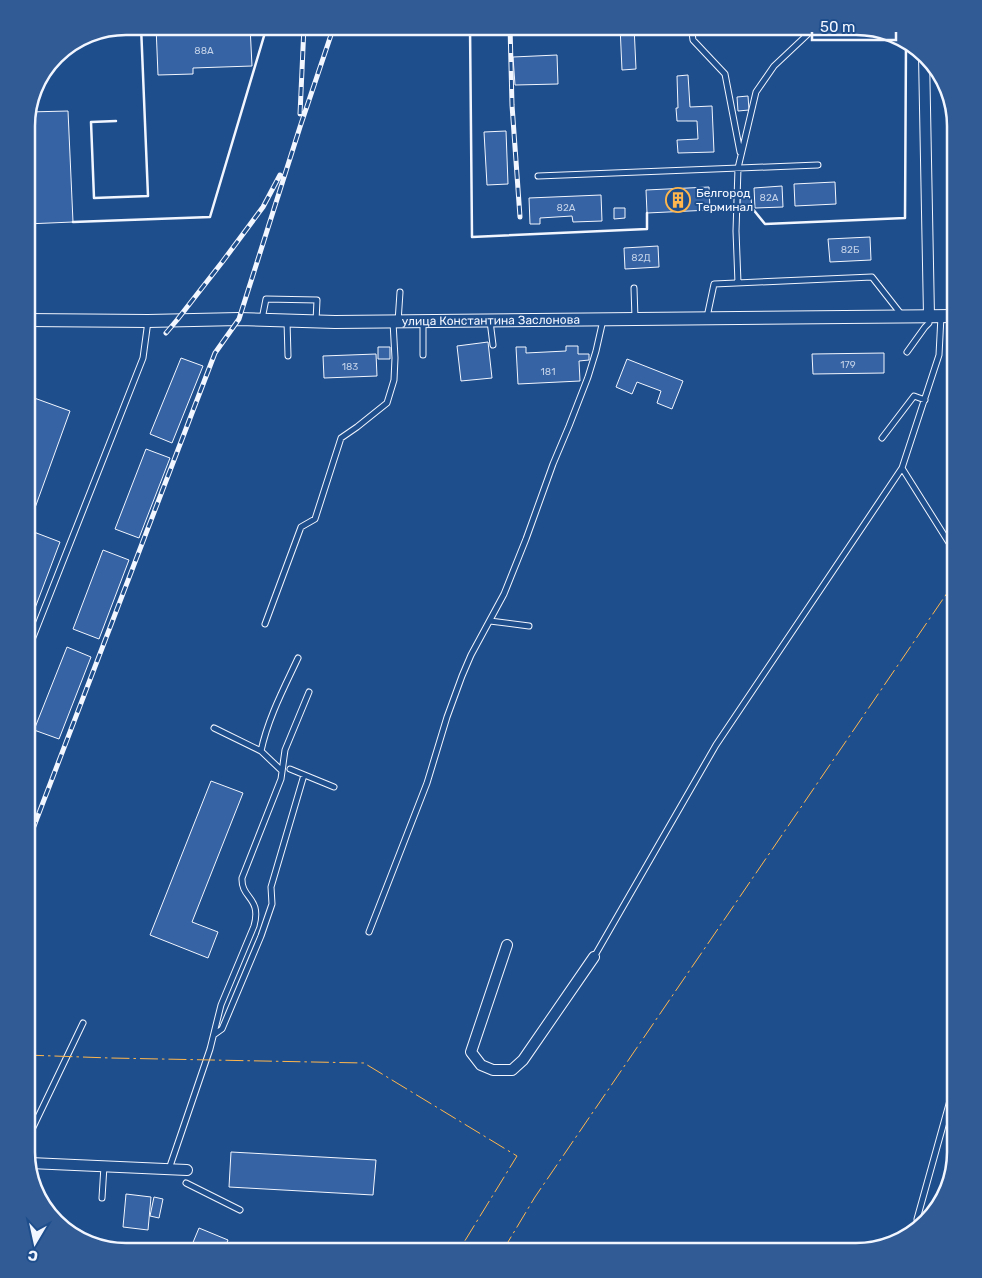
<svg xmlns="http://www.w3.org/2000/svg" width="982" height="1278" font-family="Rubik,sans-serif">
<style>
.building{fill:#3563a3;stroke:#f2f6ff}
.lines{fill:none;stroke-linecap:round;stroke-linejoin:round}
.service-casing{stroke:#f2f6ff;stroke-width:7}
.minor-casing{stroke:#f2f6ff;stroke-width:12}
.tertiary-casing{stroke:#f2f6ff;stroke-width:14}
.service{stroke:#1f4e8c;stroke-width:5}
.minor{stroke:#1f4e8c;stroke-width:10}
.tertiary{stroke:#1f4e8c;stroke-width:12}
.rail-casing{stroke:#f2f6ff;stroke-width:5}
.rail{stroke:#1f4e8c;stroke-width:3;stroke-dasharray:9;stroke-linecap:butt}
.wall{stroke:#f2f6ff;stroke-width:2.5}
.power{stroke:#ffb74d;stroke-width:1;stroke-dasharray:18 4 2.5 4;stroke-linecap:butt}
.labels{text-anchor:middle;stroke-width:4;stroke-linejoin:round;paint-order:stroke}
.number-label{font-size:10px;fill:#c3d1e8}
.poi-label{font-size:12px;fill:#f2f6ff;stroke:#1f4e8c;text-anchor:start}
.street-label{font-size:12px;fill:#f2f6ff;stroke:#1f4e8c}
.rim{fill:none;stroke:#f2f6ff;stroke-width:2.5}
</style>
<rect width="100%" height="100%" fill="#1f4e8c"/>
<path class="building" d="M156,26H250L252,66L193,68V74L158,75Z
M620,26H634L636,69L622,70Z
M650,26H664V29L650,30Z
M699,26H789L790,29L700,33Z
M557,55L558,84L515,85L513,57Z
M688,75L690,107L712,106L714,152L678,153L677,140L698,139L697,121H677L676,108H678L677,76Z
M748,96L749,110L738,111L737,97Z
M68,111L73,222L26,224V119L28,112Z
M506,131L508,184L487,185L484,132Z
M835,182L836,204L795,206L794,184Z
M782,186L783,207L755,208L754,188Z
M709,187L710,210L647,213L646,190Z
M601,195L602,221L573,222L572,216L540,218V224H530L529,198Z
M740,198H751L752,208L740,209Z
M614,208H625V218L614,219Z
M870,237L871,260L830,262L828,239Z
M658,246L659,267L625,269L624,248Z
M488,342L492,378L461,381L457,346Z
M566,346H578V354H589V360L579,361L580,381L518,384L516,347H526V353L566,351Z
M378,347H390V359H378Z
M884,353V373L813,374L812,354Z
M376,354L377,376L324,378L323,356Z
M181,358L203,366L172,443L150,434Z
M627,359L683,381L672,409L657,403L661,391L637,382L632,394L616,387Z
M26,395L70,411L27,530L26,529Z
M146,449L170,458L139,538L115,529Z
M26,529L60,542L26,632Z
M103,550L129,560L99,639L73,629Z
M67,647L91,657L59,739L34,730Z
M211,781L243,793L192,922L218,932L208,958L150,935Z
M231,1152L376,1160L373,1195L229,1187Z
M126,1194L151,1197L148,1230L123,1227Z
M154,1197L163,1199L159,1218L150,1216Z
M199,1228L228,1240L223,1252H189Z
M73,1236L144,1252H126L76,1238Z"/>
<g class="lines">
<defs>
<path id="service" d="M691,26L693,40L725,74L740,152
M538,176L818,165
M738,283L736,231L738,168L756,92L774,66L808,34L813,26
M634,288L635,318
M707,317L714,284L872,277L901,314
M262,319L266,299L317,300L316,321
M287,321L288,356
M490,321L493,345
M398,322L400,292
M907,352L925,327L929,323V318
M423,355V323
M882,438L914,396L925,400
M902,468L956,554
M490,621L529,626
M265,624L301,527L315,519L341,438L357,427L387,403L394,380L395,358L393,322
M26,655L143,358L148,321
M214,728L261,751
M290,769L334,787
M282,771L261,751C268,718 284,688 298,658
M369,932L427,783L447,717L462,676L471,655L504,594L526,539L553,464L569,426L588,377L596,351L603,320
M594,957L716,745L902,468L939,355L941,316
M215,1034L222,1029L261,936L272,904L271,887L304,775
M26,1142L83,1023
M169,1169L210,1049L221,1005L254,926C262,897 241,899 242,878L281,779L285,750L309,692
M186,1183L240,1210
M102,1198L104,1166
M918,1227L917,1219L956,1079"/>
<path id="minor" d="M924,56L929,316
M507,945L471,1052L481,1065L493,1070H512L523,1060L594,957
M30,1163L187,1170"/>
<g id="tertiary">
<path id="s1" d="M26,320L148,321L239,319L335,322L956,316"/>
</g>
</defs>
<use href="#service" class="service-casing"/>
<use href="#minor" class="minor-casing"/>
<use href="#tertiary" class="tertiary-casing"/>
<use href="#service" class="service"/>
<use href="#minor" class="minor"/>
<use href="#tertiary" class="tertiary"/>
<defs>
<path id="rail" d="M510,26L512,105L520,217
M300,114L304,26
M166,333L177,320L223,261L263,207L280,175
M26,847L215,353L239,319L300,127L334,26"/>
</defs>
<use href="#rail" class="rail-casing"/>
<use href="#rail" class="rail"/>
<path class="wall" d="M470,26L472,237L647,229V213
M116,121L91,122L94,198L148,196L141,26
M752,208L765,224L905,218L906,40
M73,222L210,217L267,26"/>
<path class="power" d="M26,1055L110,1058L364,1063L517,1156L458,1252
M502,1252L535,1197L956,580"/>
</g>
<defs>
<symbol id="building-ring" viewBox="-11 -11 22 22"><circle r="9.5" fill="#1f4e8c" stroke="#ffb74d" stroke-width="1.5"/><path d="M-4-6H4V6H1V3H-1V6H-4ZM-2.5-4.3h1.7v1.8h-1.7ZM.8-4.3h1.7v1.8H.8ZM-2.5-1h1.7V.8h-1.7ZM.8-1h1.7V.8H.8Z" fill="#ffb74d"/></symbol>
</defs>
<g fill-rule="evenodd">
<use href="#building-ring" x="664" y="186" width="28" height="28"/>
</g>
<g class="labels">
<g class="number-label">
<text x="204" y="54">88А</text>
<text x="769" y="201">82А</text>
<text x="566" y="211">82А</text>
<text x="850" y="253">82Б</text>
<text x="641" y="261">82Д</text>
<text x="848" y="368">179</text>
<text x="350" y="370">183</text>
<text x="548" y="375">181</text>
</g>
<g class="poi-label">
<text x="696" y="197">Белгород<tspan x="696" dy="14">Терминал</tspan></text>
</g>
<g class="street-label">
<text dy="4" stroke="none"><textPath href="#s1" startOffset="465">улица Константина Заслонова</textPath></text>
</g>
</g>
<path d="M0 0H982V1278H0ZM126 35H856A91 91 0 0 1 947 126V1152A91 91 0 0 1 856 1243H126A91 91 0 0 1 35 1152V126A91 91 0 0 1 126 35Z" fill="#305b95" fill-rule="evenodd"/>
<path class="rim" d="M126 35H856A91 91 0 0 1 947 126V1152A91 91 0 0 1 856 1243H126A91 91 0 0 1 35 1152V126A91 91 0 0 1 126 35Z"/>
<g transform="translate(35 1243) rotate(189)" stroke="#1f4e8c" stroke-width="4" paint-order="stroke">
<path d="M0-4L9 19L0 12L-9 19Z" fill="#f2f6ff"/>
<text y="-8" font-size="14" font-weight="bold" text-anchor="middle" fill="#f2f6ff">С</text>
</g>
<path d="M812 32v8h84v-8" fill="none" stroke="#f2f6ff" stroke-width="2.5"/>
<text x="820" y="32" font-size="15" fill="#f2f6ff" stroke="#1f4e8c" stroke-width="4" paint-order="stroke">50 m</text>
</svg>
